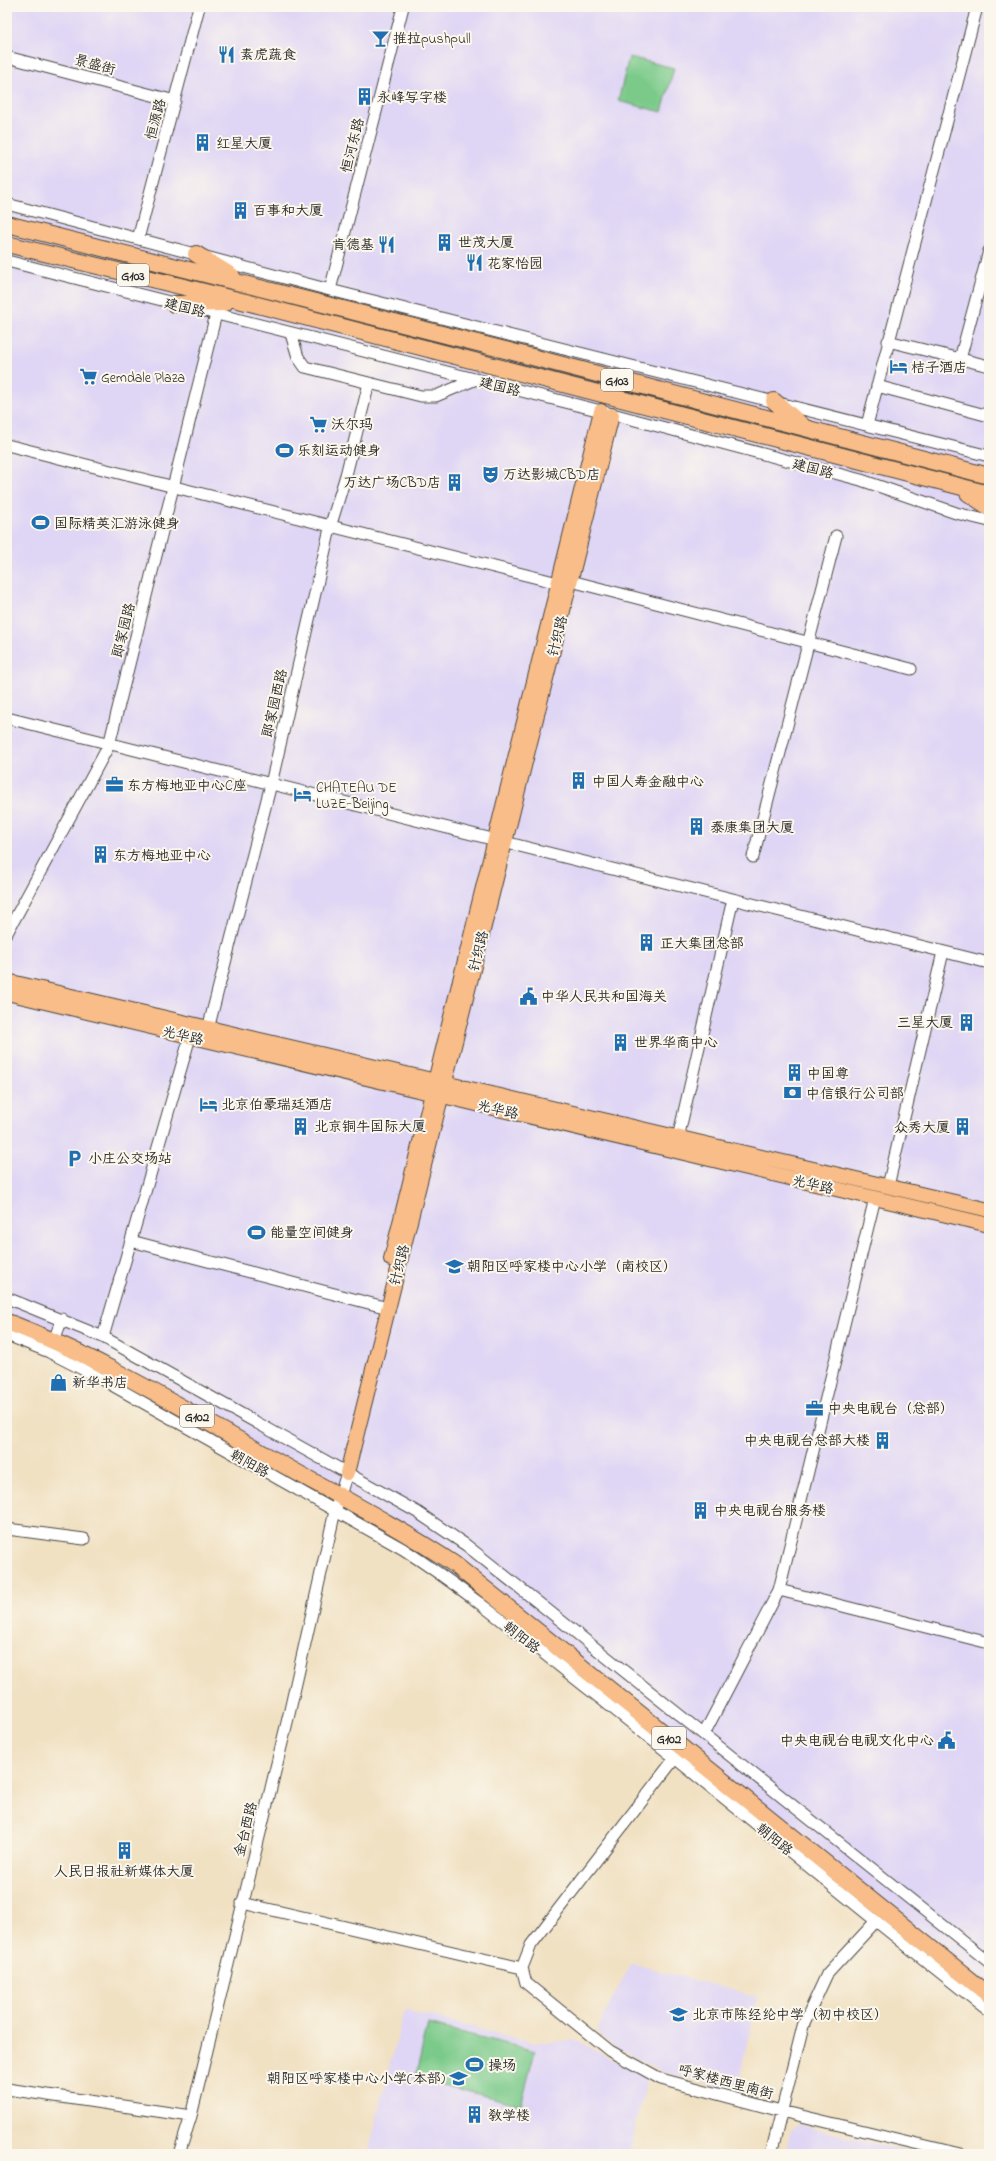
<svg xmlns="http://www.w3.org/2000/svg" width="996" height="2161" font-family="'Indie Flower','LXGW WenKai TC',sans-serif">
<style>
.built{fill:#dfd5f5}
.green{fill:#7bca8a;stroke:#537a5a}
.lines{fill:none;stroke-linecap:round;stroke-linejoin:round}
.minor-casing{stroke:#494642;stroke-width:13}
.major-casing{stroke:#494642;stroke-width:16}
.highway-casing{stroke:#494642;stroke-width:18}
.minor{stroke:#fff;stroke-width:11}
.major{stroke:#f8bd88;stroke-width:14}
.highway{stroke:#f8bd88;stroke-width:16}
.labels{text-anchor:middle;stroke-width:4;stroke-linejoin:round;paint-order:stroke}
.shield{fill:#fbf7ec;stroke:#696865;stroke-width:1}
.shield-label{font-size:13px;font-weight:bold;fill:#2b2b2b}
.poi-label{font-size:14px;fill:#2b2b2b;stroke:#fbf7ec;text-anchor:start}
.street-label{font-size:14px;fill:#2b2b2b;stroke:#fbf7ec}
</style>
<rect width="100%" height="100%" fill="#fbf7ec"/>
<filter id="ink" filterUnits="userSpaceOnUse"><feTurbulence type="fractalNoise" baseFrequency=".025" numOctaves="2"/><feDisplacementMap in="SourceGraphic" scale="8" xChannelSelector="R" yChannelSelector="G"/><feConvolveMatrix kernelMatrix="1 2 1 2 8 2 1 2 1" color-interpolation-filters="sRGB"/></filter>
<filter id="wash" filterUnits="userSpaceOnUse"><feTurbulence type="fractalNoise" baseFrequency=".012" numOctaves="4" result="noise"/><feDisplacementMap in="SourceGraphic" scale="16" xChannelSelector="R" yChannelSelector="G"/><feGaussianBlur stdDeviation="0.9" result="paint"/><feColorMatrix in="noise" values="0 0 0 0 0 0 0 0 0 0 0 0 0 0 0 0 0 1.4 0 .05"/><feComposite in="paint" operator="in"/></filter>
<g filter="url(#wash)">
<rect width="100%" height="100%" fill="#f1e1c3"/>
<path class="built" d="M7,7H989V1991L421,1557L339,1496L7,1323Z
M631,1963L758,1997L736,2091L663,2072L616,2048L596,2031Z
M404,2010L536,2043L577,2040L647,2078L629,2154H368Z
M799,2125L917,2154H785L791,2130Z"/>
<path class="green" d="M629,57L674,68L662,112L618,101Z
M428,2024L535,2051L521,2105L415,2078Z"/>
</g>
<g filter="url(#ink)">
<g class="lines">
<defs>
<path id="minor" d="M7,57L175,101
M7,204L330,290L989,456
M138,239L199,7
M7,261L601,411L861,480L956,513L989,521
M330,290L403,7
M291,334L298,357L305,367L421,396H436L474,380
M888,341L989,366
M960,359L989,251
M877,386L989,416
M867,425L977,7
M7,445L558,583
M571,581L911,669
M7,718L989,963
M753,857L836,536
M7,933L109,745L216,314
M208,1029L271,784L331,524L346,475L369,383
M678,1138L733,899
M888,1186L943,952
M131,1241L388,1308
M7,1298L103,1337L417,1512L466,1545L989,1962
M7,1335L49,1352L96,1376L403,1549C469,1592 529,1642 591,1691C725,1797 855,1906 989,2011
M103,1337L190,1037
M51,1348L62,1319
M7,1529L84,1539
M779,1590L989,1643
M704,1734L779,1590L875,1198
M242,1903L522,1968L531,1945L675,1758
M522,1968L526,1983L610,2051L661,2079L781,2111L960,2154
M7,2089L191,2116
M179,2154L191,2116L290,1710L335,1511L347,1473
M771,2154L803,2026L827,1974L876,1921"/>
<path id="major" d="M7,981L989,1210
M7,993L989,1225
M391,1259L601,411
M347,1473L612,415"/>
<path id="highway" d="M7,224L509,351L989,476
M7,244L250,303L989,494
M196,254L232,276
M174,304L225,303
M774,401L804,427
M968,493L989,507
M7,1322C95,1355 175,1404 257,1450C323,1488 391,1522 454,1564L989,1995"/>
</defs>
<use href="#minor" class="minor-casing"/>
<use href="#major" class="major-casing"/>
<use href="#highway" class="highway-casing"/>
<use href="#minor" class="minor"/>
<use href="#major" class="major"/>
<use href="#highway" class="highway"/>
</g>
</g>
<defs>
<symbol id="bar-bare" viewBox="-9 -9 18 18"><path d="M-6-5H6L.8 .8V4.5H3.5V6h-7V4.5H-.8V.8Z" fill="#1f6fb2" stroke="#fbf7ec" stroke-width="2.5" paint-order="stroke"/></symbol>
<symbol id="restaurant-bare" viewBox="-9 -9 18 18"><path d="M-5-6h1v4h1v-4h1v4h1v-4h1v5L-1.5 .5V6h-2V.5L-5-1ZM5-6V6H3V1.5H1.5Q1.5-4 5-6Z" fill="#1f6fb2" stroke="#fbf7ec" stroke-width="2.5" paint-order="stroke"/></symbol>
<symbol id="building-bare" viewBox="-9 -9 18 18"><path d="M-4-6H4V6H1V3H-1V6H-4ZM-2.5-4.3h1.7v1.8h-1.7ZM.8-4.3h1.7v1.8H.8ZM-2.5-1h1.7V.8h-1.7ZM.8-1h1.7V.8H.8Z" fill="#1f6fb2" stroke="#fbf7ec" stroke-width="2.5" paint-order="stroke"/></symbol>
<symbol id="hotel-bare" viewBox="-9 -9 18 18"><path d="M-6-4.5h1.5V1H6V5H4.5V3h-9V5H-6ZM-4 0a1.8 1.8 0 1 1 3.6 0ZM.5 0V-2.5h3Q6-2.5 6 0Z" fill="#1f6fb2" stroke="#fbf7ec" stroke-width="2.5" paint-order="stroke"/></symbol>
<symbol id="supermarket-bare" viewBox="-9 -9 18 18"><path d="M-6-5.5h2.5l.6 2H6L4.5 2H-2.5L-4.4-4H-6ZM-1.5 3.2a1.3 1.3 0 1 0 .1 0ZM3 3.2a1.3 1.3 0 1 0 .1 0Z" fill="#1f6fb2" stroke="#fbf7ec" stroke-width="2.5" paint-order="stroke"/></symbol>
<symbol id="stadium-bare" viewBox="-9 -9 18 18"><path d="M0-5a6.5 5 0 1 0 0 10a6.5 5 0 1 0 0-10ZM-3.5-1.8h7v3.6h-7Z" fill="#1f6fb2" stroke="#fbf7ec" stroke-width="2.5" paint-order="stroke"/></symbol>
<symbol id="theatre-bare" viewBox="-9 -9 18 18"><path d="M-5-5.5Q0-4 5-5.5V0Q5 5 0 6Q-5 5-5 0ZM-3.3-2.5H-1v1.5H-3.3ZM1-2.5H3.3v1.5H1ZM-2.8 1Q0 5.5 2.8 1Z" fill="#1f6fb2" stroke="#fbf7ec" stroke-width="2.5" paint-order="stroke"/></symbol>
<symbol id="office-bare" viewBox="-9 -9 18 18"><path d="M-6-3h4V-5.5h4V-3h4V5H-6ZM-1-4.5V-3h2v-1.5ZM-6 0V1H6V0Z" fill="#1f6fb2" stroke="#fbf7ec" stroke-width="2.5" paint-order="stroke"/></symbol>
<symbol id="civic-bare" viewBox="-9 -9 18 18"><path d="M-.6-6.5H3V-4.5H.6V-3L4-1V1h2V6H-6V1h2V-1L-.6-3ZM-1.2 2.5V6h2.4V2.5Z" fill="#1f6fb2" stroke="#fbf7ec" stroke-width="2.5" paint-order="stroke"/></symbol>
<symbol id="bank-bare" viewBox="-9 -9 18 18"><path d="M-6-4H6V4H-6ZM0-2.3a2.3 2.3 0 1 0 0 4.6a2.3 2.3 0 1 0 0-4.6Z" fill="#1f6fb2" stroke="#fbf7ec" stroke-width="2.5" paint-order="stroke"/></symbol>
<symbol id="parking-bare" viewBox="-9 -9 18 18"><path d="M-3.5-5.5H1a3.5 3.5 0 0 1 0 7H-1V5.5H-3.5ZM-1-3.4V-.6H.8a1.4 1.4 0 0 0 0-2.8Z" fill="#1f6fb2" stroke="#fbf7ec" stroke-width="2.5" paint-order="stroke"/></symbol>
<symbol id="school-bare" viewBox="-9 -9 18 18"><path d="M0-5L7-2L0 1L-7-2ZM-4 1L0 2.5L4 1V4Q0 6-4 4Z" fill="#1f6fb2" stroke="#fbf7ec" stroke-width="2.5" paint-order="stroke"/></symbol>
<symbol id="shop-bare" viewBox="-9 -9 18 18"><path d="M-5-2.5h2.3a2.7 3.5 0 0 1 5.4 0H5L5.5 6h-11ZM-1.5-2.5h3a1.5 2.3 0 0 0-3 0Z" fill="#1f6fb2" stroke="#fbf7ec" stroke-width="2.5" paint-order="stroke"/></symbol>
</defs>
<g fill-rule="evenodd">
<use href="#bar-bare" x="368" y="26" width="25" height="25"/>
<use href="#restaurant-bare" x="214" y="42" width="25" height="25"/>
<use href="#building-bare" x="352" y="84" width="25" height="25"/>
<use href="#building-bare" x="190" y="130" width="25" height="25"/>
<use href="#building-bare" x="228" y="198" width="25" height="25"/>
<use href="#building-bare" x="432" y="230" width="25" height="25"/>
<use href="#restaurant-bare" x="374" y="232" width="25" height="25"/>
<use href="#restaurant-bare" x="462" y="250" width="25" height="25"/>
<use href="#hotel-bare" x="886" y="354" width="25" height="25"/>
<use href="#supermarket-bare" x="76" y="364" width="25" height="25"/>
<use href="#supermarket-bare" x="306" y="412" width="25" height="25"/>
<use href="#stadium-bare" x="272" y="438" width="25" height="25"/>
<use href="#theatre-bare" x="478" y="462" width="25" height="25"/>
<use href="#building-bare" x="442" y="470" width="25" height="25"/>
<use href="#stadium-bare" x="28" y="510" width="25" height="25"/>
<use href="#building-bare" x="566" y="768" width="25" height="25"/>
<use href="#office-bare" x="102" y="772" width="25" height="25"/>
<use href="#hotel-bare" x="290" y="782" width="25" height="25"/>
<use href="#building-bare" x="684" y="814" width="25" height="25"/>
<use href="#building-bare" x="88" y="842" width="25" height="25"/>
<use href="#building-bare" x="634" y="930" width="25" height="25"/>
<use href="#civic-bare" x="516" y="984" width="25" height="25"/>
<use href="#building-bare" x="954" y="1010" width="25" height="25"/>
<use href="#building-bare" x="608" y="1030" width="25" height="25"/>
<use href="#building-bare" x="782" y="1060" width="25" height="25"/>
<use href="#bank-bare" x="780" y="1080" width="25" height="25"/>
<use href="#hotel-bare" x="196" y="1092" width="25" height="25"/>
<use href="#building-bare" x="288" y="1114" width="25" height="25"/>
<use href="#building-bare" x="950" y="1114" width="25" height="25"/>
<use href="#parking-bare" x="62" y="1146" width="25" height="25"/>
<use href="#stadium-bare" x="244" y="1220" width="25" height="25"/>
<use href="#school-bare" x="442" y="1254" width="25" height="25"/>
<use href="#shop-bare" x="46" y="1370" width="25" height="25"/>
<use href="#office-bare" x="802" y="1396" width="25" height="25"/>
<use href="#building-bare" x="870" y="1428" width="25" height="25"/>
<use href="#building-bare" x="688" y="1498" width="25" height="25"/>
<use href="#civic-bare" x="934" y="1728" width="25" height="25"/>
<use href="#building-bare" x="112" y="1838" width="25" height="25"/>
<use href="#school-bare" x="666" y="2002" width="25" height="25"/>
<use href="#stadium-bare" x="462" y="2052" width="25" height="25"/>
<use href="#school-bare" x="446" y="2066" width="25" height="25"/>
<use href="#building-bare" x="462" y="2102" width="25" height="25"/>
</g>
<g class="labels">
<g class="shield">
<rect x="117" y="264" width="32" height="22" rx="3"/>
<rect x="601" y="369" width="32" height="22" rx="3"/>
<rect x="180" y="1405" width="34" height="22" rx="3"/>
<rect x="652" y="1727" width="34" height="22" rx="3"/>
</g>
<g class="shield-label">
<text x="133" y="280">G103</text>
<text x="617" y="385">G103</text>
<text x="197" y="1421">G102</text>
<text x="669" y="1743">G102</text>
</g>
<g class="poi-label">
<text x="393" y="43">推拉pushpull</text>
<text x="240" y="59">素虎蔬食</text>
<text x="377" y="102">永峰写字楼</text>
<text x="216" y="148">红星大厦</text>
<text x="253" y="215">百事和大厦</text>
<text x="458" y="247">世茂大厦</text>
<text x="374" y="249" text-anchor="end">肯德基</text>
<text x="487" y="268">花家怡园</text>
<text x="911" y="372">桔子酒店</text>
<text x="101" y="382">Gemdale Plaza</text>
<text x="331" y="429">沃尔玛</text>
<text x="297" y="455">乐刻运动健身</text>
<text x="503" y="479">万达影城CBD店</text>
<text x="441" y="487" text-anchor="end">万达广场CBD店</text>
<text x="54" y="528">国际精英汇游泳健身</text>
<text x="592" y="786">中国人寿金融中心</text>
<text x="127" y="790">东方梅地亚中心C座</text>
<text x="316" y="792">CHATEAU DE<tspan x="316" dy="16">LUZE-Beijing</tspan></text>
<text x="710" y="832">泰康集团大厦</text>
<text x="113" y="860">东方梅地亚中心</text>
<text x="660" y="948">正大集团总部</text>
<text x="541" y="1001">中华人民共和国海关</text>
<text x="953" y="1027" text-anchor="end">三星大厦</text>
<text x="634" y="1047">世界华商中心</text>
<text x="807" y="1078">中国尊</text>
<text x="806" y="1098">中信银行公司部</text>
<text x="221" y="1109">北京伯豪瑞廷酒店</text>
<text x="314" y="1131">北京铜牛国际大厦</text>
<text x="950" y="1132" text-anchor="end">众秀大厦</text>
<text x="88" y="1163">小庄公交场站</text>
<text x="270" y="1237">能量空间健身</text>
<text x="467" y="1271">朝阳区呼家楼中心小学（南校区）</text>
<text x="72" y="1387">新华书店</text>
<text x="828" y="1413">中央电视台（总部）</text>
<text x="870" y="1445" text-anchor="end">中央电视台总部大楼</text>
<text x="714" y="1515">中央电视台服务楼</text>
<text x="934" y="1745" text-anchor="end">中央电视台电视文化中心</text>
<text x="124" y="1876" text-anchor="middle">人民日报社新媒体大厦</text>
<text x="692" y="2019">北京市陈经纶中学（初中校区）</text>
<text x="488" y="2070">操场</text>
<text x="445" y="2083" text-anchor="end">朝阳区呼家楼中心小学(本部)</text>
<text x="488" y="2120">教学楼</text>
</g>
<g class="street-label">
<text transform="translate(95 64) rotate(15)" y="5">景盛街</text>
<text transform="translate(155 119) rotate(-75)" y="5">恒源路</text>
<text transform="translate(352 145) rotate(-76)" y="5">恒河东路</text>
<text transform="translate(185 307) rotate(14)" y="5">建国路</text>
<text transform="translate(500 386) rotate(14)" y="5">建国路</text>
<text transform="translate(813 468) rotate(15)" y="5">建国路</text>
<text transform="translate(123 630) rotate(-76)" y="5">郎家园路</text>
<text transform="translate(557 636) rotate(-76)" y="5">针织路</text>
<text transform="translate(274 703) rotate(-77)" y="5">郎家园西路</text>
<text transform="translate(478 951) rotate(-76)" y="5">针织路</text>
<text transform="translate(183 1035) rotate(13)" y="5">光华路</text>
<text transform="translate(498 1109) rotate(13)" y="5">光华路</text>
<text transform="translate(813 1184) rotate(13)" y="5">光华路</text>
<text transform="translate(399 1265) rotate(-76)" y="5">针织路</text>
<text transform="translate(250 1463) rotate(29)" y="5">朝阳路</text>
<text transform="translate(522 1637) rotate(38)" y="5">朝阳路</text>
<text transform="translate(245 1829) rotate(-76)" y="5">金台西路</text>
<text transform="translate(775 1839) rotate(39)" y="5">朝阳路</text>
<text transform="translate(726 2081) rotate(15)" y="5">呼家楼西里南街</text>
</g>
</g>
<rect width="996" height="2161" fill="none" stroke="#fbf7ec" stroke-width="24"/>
</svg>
